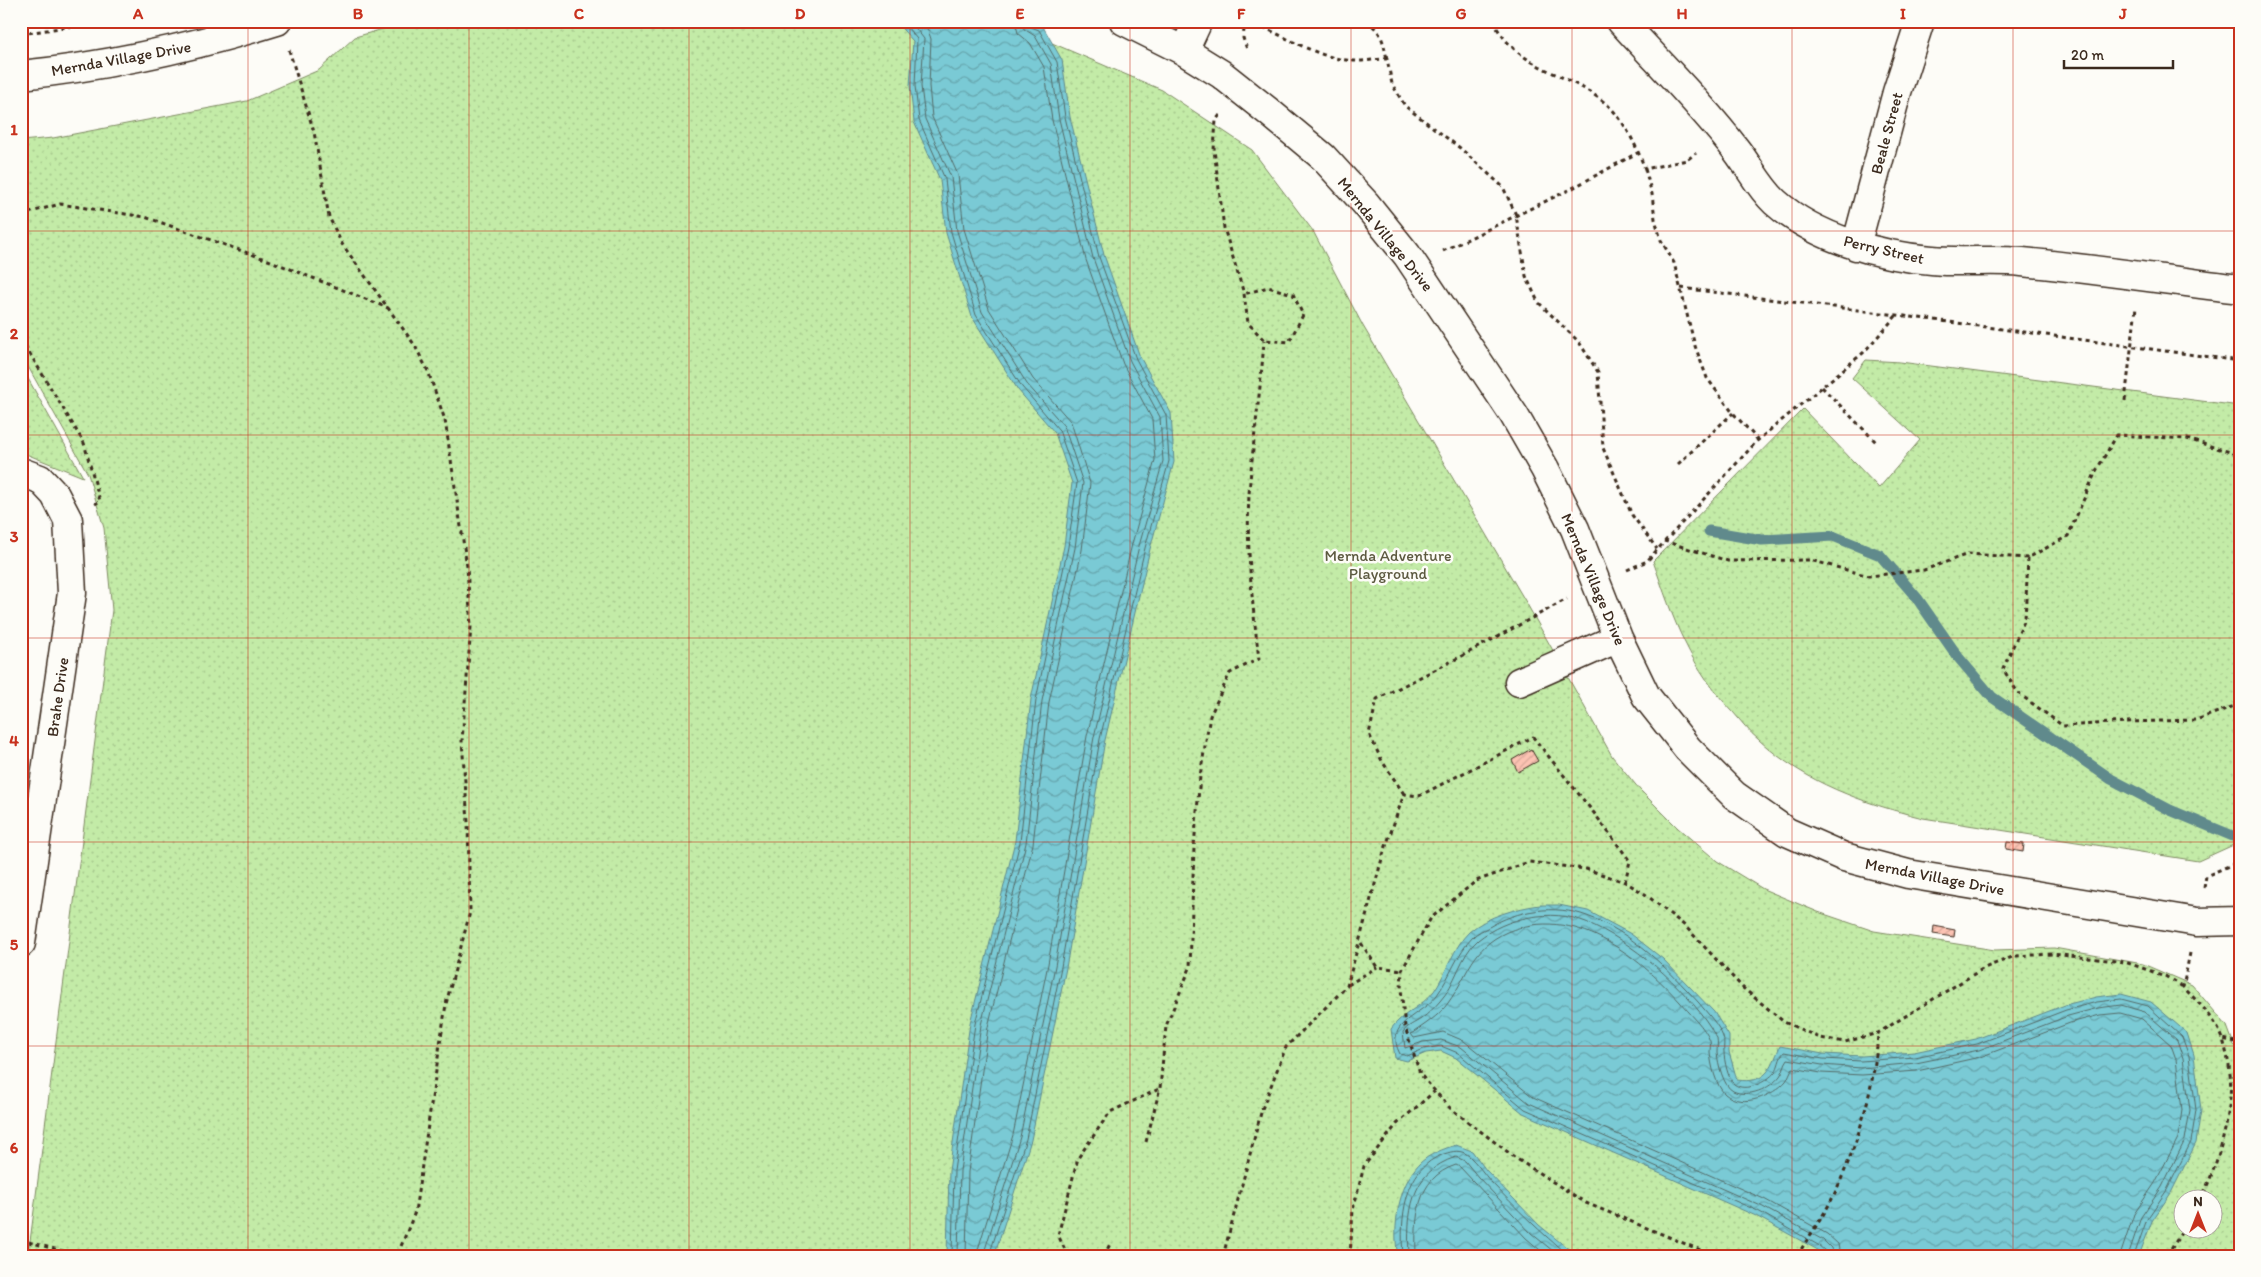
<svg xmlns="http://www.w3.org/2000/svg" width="2261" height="1277" font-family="Itim,sans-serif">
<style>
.park{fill:url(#park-dots);stroke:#7f8a62;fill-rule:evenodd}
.water{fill:url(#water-waves);stroke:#618a8c}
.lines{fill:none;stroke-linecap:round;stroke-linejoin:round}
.shore{stroke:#546a67;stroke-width:1}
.stream{stroke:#618a8c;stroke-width:11}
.building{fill:url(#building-hatch);stroke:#3b2a1e}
.minor-casing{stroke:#3b2a1e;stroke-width:31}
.path{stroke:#3b2a1e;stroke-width:3;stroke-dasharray:4 4;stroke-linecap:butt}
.minor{stroke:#fdfcf7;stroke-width:28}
.grid{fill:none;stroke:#c8321e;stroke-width:1;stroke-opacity:0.55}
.labels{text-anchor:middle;stroke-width:5;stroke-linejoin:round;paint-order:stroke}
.street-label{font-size:16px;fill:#3b2a1e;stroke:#fdfcf7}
.park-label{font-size:16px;fill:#5d5a40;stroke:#fdfcf7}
.neatline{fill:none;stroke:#c8321e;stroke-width:2}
.grid-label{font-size:16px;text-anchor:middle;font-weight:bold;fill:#c8321e}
</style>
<defs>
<pattern id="park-dots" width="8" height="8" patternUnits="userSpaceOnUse" patternTransform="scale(1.25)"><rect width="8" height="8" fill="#c3eba7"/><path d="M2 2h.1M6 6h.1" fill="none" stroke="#a8ca8f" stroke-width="1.8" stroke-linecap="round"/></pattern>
<pattern id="water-waves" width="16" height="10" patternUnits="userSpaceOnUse" patternTransform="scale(1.25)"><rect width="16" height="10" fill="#7acad5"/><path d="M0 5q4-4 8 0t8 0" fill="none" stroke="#65a4ac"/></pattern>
<pattern id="building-hatch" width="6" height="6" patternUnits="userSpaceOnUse" patternTransform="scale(1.25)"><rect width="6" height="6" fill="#fcc3b3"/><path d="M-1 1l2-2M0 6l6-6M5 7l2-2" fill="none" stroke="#d9a89a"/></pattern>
</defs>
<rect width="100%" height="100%" fill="#fdfcf7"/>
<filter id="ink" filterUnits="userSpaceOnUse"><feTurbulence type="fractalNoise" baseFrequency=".02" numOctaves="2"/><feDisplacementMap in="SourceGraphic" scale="10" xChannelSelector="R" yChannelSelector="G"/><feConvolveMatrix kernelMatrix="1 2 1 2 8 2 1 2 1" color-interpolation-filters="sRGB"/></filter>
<g filter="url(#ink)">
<path class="park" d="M411,21H941L1052,43L1162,90L1252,150L1313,231L1363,326L1527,604L1612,756L1640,790L1678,828L1717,861L1763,889L1818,912L1874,931L1995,950L2054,948L2143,964L2192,985L2227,1026L2234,1045L2240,1051V1256H32L29,1249L112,610L104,528L88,474L21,354V141L53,138L247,101L319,70L355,37ZM2184,1200H2214V1230H2184Z
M1866,360L1900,362L2240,406V842L2198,861L1923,818C1863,803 1805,783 1759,740C1749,732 1741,721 1733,712C1714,692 1697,668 1685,643C1672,617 1663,589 1653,561L1803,409L1879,488L1920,440L1852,378Z
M21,366L83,477L21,452Z"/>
<path class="water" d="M895,21H1020L1042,25L1062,60L1070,117L1104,255L1140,357L1171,413L1174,462L1150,549L1105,740L1066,968L1031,1140L994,1256H947L949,1171L970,1023L1015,841L1031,699L1064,546L1072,483L1055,433L1018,390L972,317L946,233L940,180L914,122L910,86L913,41Z
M1540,905H1559L1588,911L1631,934L1663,959L1714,1012L1729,1036V1052L1737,1080C1766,1084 1771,1069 1780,1046L1823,1054L1862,1056L1914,1052L1976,1039L2065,1005L2096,997L2121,994L2151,1002L2187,1033L2194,1055L2201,1110L2196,1143L2171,1193L2152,1221L2139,1256H1824L1816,1249L1756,1216L1523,1113L1456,1058L1441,1051L1426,1053L1407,1061L1395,1058L1391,1029C1402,1013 1422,1007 1434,991C1446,974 1454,946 1469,932C1487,916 1517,908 1540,905Z
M1456,1145L1472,1151L1486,1170L1539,1225L1577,1256H1398C1392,1228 1398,1186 1419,1164C1429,1154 1443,1149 1456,1145Z"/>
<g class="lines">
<path class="shore" d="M902,21L917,39L915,86L919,120L945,179L951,232L976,315L1022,387L1059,430L1077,483L1068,547L1036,700L1020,842L975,1024L954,1171L952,1256
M910,21L924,39L921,86L925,119L951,177L957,231L982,312L1027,384L1064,426L1083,483L1075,548L1042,701L1026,843L981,1025L960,1171L958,1256
M920,21L928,30L931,39L929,86L932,117L958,175L964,229L989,309L1033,379L1071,422L1090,483L1082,550L1049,702L1033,844L988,1027L968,1172L966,1256
M976,1256L1013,1135L1048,964L1087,736L1132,544L1155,460L1152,419L1123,364L1086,260L1052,120L1044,67L1030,43L1018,33L1015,21
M983,1256L1020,1137L1055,966L1094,737L1139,546L1163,461L1160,417L1130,361L1093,258L1059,119L1051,64L1035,36L1024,29L1022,21
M989,1256L1026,1139L1061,967L1100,739L1145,548L1169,461L1166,415L1136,359L1099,257L1065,117L1057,62L1039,30L1031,27L1029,21
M1403,1256C1400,1220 1403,1168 1444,1154C1453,1151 1461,1149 1469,1156C1477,1163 1484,1174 1491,1182C1517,1209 1540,1232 1569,1256
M1409,1256C1407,1214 1409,1172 1456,1157L1465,1161L1478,1177L1531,1233L1559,1256
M1416,1256C1415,1220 1415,1178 1456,1165L1460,1167L1526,1238L1547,1256
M1827,1256L1825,1251L1818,1245L1758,1211L1525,1109L1458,1053L1441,1046L1424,1049L1407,1056L1400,1054C1383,1022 1422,1016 1437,995C1450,977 1457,953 1473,937C1477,932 1484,930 1489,927C1517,910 1555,904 1587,916C1632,932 1668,969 1699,1003C1707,1013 1719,1025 1723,1037C1725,1041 1723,1047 1724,1052C1724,1060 1728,1079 1734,1084C1745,1093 1767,1082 1775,1072C1779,1067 1779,1058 1784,1052L1823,1059L1861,1061L1915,1057L1977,1044L2066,1010L2097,1002L2121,999L2148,1006L2182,1037L2189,1056L2196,1110L2191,1142L2167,1190L2147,1219L2134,1256
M1833,1256L1831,1248L1823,1240L1761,1206L1529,1103L1461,1047L1441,1040L1423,1042L1405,1048L1403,1032C1407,1026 1415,1023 1421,1019C1428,1014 1435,1007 1440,1001C1456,984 1460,955 1478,940C1506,917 1552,908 1586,922C1632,941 1684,986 1711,1028C1712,1031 1715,1035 1717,1038C1718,1043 1717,1048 1717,1053C1718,1063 1723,1086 1733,1091C1748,1098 1770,1089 1780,1076C1784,1071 1784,1064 1788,1059L1822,1065L1861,1068L1916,1063L1979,1050L2068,1016L2098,1008L2121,1005L2145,1012L2177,1040L2183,1058L2190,1110L2185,1140L2162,1187L2141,1217L2128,1256
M1840,1256L1838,1244L1827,1234L1764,1199L1533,1097L1464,1041L1443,1032L1414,1038L1411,1034C1424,1025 1439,1016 1448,1003C1469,974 1471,948 1507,932C1574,904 1637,955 1680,1002C1689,1013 1705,1027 1710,1041C1711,1044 1710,1049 1710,1052C1711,1065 1716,1086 1725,1094C1743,1109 1773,1096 1786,1081C1789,1077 1790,1071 1793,1068L1821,1073L1862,1075L1917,1071L1980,1057L2070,1023L2100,1015L2120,1013L2142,1019L2171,1045L2176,1059L2182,1110L2178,1138L2155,1183L2134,1214L2120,1256"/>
<path class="stream" d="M1709,531L1762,540L1833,536L1880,555L1917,598L1958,657L1992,697L2111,779L2170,810L2240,839"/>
</g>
<path class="building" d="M1531,749L1538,761L1518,772L1512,760Z
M2007,842L2024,844L2023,852L2006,849Z
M1934,926L1955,930L1954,937L1933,934Z"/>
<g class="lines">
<defs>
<path id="minor" d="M1124,21L1184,51L1221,74L1269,112L1323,157L1366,204L1407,255L1514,415L1545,469L1575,529L1618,638L1646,696L1688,749L1734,795L1787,832L1844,857L1908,874L2197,922L2240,921
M1621,21C1659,63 1702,105 1737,151C1750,168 1759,187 1775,202C1815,238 1880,256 1932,260C1962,263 1992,259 2022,262C2095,269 2167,280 2240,289
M1184,51L1198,21
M21,75C109,66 193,47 277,21
M1856,246L1897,92L1920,21
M21,472L40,479L55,495L68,520L72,593L21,943
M1519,682L1618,638"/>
</defs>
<use href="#minor" class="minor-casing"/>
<path class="path" d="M1245,21L1243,38L1248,52
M1248,21C1284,34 1317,60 1357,61C1367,61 1377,59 1387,59L1392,84L1405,106L1460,148L1503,187L1516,215L1526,276L1538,302L1579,342L1598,372L1603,448L1632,515L1657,549
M1366,21C1382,31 1383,41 1387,59
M1493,21C1518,69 1561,70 1600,99C1622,114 1636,145 1645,169L1687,160L1696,153
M21,34L105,21
M289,50L314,132L329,217L342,244L414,344L428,371L445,420L467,567L471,627L462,741L468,822L470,912L446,1004L415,1212L397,1256
M1220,115L1216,120L1214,150L1224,228L1244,294L1248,323L1264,340L1289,342L1303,315L1293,294L1268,287L1244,294
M1645,169L1652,194L1655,219L1661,240L1674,263L1695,346L1707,378L1733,413L1758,440
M21,215L60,204L145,217L268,260L388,308
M1443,251L1569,190L1639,152
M1681,288L1897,315L2240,361
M21,339L84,443L100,501L95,504
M1822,387L1877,443
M2125,401L2136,307
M1678,464L1733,413
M1664,541L1728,561L1810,560L1869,576L1924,570L1968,554L2028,558L2068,536L2096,471L2117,435L2187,439L2240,455
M2028,558L2025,619L2003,669L2018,693L2063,726L2126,722L2196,720L2240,704
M1627,570L1647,561L1758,440L1863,353L1897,315
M1404,794L1382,761L1369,734L1377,699L1460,657L1567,599
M2204,888L2206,876L2240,861
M1361,943L1377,967L1402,970
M2190,953L2183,987C2199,1003 2215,1018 2223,1039
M1348,985L1377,967
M1146,1142L1160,1088L1166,1026L1190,968L1194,847L1200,776L1210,716L1230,673L1259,659C1252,601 1245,539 1250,481C1254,434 1261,387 1264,340
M2200,1200C2217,1170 2234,1108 2230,1074C2229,1062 2226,1051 2223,1039L2240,1043
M21,1240L70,1253L73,1256
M1068,1256L1058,1235L1078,1158L1110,1112L1159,1089
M1104,1256L1110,1244
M1223,1256L1262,1109L1286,1047L1347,986L1383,855L1404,794L1419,796L1533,737L1594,813L1630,861L1625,882
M1350,1256L1353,1210L1364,1166L1397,1124L1435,1091
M1715,1256L1586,1203L1517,1159L1450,1108L1420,1074L1405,1027L1401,989L1402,970L1431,918L1476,881L1529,862L1586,869L1625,882L1645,894L1685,926L1743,988L1784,1022L1820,1038L1845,1042L1878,1033L1984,968L2015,956L2052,954L2125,962L2165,976L2183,987
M1797,1256C1808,1238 1820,1221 1830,1203C1856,1151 1874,1092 1878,1034
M2167,1256L2184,1228"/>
<use href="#minor" class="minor"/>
</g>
</g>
<path class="grid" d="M248,21V1256M469,21V1256M689,21V1256M910,21V1256M1130,21V1256M1351,21V1256M1572,21V1256M1792,21V1256M2013,21V1256M21,231H2240M21,435H2240M21,638H2240M21,842H2240M21,1046H2240"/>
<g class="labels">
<g class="street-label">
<text transform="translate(121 58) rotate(-10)" y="6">Mernda Village Drive</text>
<text transform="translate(1886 133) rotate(-75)" y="6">Beale Street</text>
<text transform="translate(1386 234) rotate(51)" y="6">Mernda Village Drive</text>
<text transform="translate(1884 249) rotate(13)" y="6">Perry Street</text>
<text transform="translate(1594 579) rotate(67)" y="6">Mernda Village Drive</text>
<text transform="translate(57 697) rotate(-82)" y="6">Brahe Drive</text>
<text transform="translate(1935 876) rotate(11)" y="6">Mernda Village Drive</text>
</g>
<g class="park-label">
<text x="1388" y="561">Mernda Adventure<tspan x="1388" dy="18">Playground</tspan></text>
</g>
</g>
<rect width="2261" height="1277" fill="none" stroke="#fdfcf7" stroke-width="55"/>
<g transform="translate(2198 1214)"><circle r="24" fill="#fdfcf7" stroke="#afa8a0"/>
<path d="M0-4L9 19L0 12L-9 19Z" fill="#c8321e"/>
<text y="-8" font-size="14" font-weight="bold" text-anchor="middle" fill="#3b2a1e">N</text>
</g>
<path d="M2064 60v8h109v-8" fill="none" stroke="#3b2a1e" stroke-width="2.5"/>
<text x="2071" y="60" font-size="15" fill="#3b2a1e" stroke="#fdfcf7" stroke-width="4" paint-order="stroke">20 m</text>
<rect x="28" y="28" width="2206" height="1222" class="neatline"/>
<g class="grid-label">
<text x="138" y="19">A</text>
<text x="358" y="19">B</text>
<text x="579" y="19">C</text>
<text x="800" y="19">D</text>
<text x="1020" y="19">E</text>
<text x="1241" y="19">F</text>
<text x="1461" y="19">G</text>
<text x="1682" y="19">H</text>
<text x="1903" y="19">I</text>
<text x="2123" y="19">J</text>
<text x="14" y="135">1</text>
<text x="14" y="339">2</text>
<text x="14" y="542">3</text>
<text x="14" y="746">4</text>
<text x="14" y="950">5</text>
<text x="14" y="1153">6</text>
</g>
</svg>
